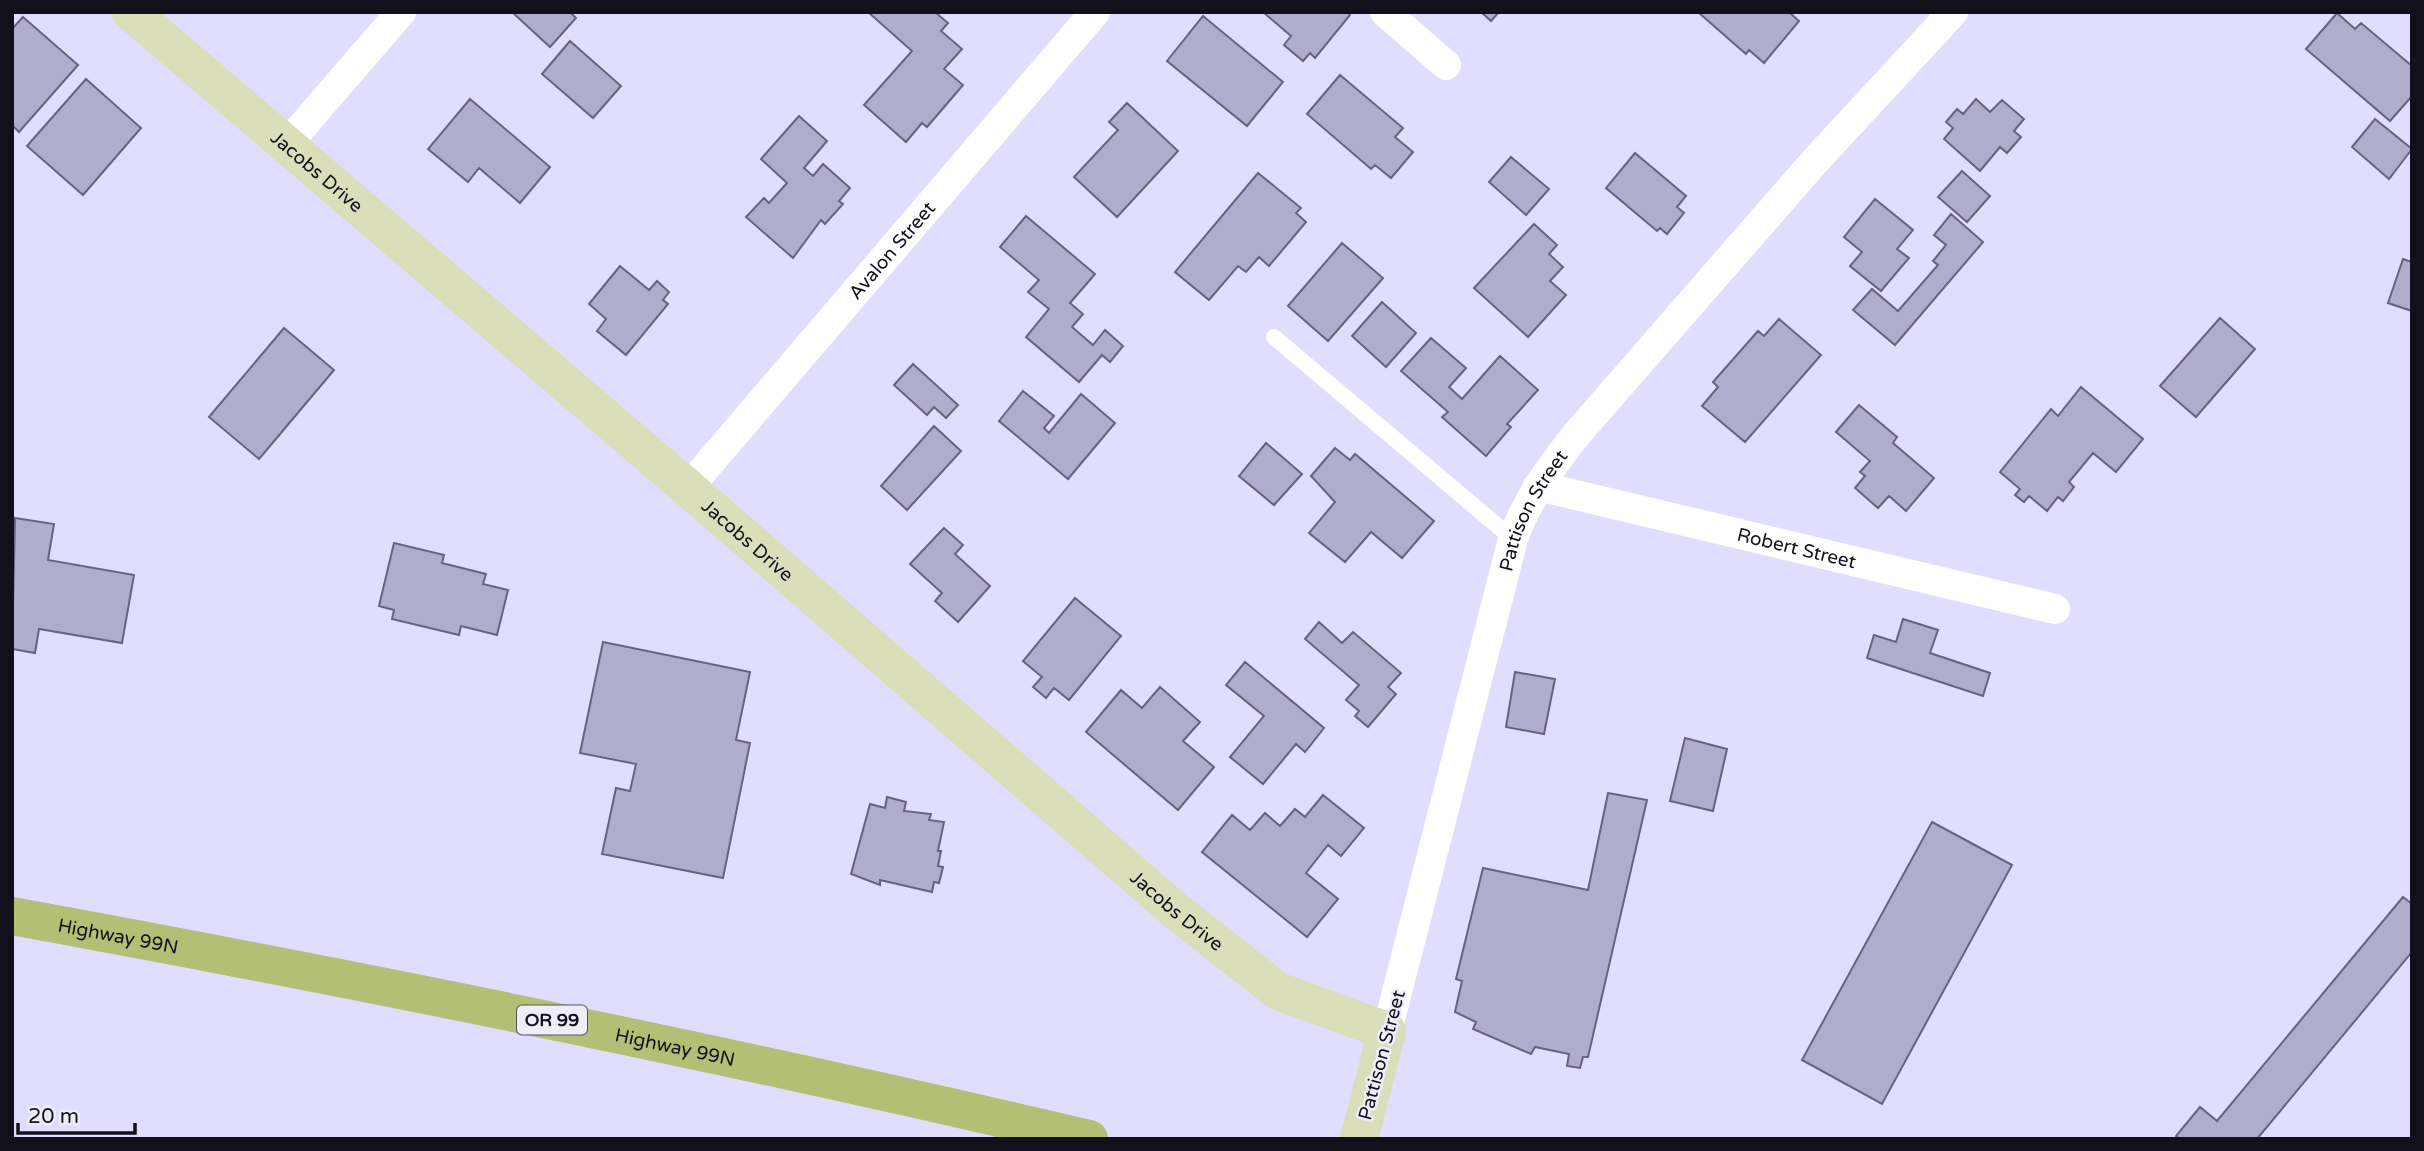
<svg xmlns="http://www.w3.org/2000/svg" width="2424" height="1151" font-family="'Varela Round',sans-serif">
<style>
.building{fill:#b0adcc;stroke:#67637f;stroke-width:2}
.lines{fill:none;stroke-linecap:round;stroke-linejoin:round}
.lane{stroke:#fff;stroke-width:16}
.street{stroke:#fff;stroke-width:30}
.secondary{stroke:#dadfba;stroke-width:38}
.primary{stroke:#b4bf76;stroke-width:38}
.labels{text-anchor:middle;stroke-width:5;stroke-linejoin:round;paint-order:stroke}
.shield{fill:#eeedfa;stroke:#54535e;stroke-width:2}
.shield-label{font-size:18px;font-weight:bold;fill:#12111b}
.street-label{font-size:19px;fill:#12111b;stroke:#eeedfa}
</style>
<rect width="100%" height="100%" fill="#e1ddfe"/>
<path class="building" d="M512,12H570L576,18L550,47Z
M868,12H935L948,23L941,31L962,49L944,69L963,85L927,127L922,123L906,142L864,105L912,51Z
M1263,12H1347L1350,15L1315,58L1310,53L1303,61L1284,45L1291,36Z
M1481,12H1499L1491,21Z
M1789,12L1799,21L1764,63L1749,50L1746,54L1699,13Z
M2337,13L2355,29L2361,23L2412,66V96L2390,121L2306,49Z
M1203,16L1283,82L1247,126L1167,61Z
M23,17L78,65L19,132L12,125V29Z
M570,41L621,86L593,118L542,74Z
M1340,75L1403,128L1395,137L1413,152L1391,178L1375,165L1371,169L1307,114Z
M86,79L141,128L83,195L27,146Z
M470,99L550,167L520,203L479,168L468,182L428,149Z
M1976,99L1990,112L2002,100L2024,119L2014,131L2021,137L2007,153L2000,147L1980,171L1944,139L1953,128L1946,122L1957,109L1963,114Z
M1127,103L1178,151L1117,217L1074,177L1118,130L1109,122Z
M799,116L827,141L804,168L813,176L823,164L850,188L839,201L843,204L825,224L821,220L793,258L746,217L764,198L769,203L787,183L761,159Z
M2375,119L2412,149L2389,179L2352,147Z
M1635,153L1686,196L1677,207L1684,213L1667,234L1660,228L1657,231L1606,188Z
M1511,157L1549,189L1526,215L1489,182Z
M1962,171L1990,196L1967,222L1938,197Z
M1258,173L1301,208L1296,213L1306,222L1269,266L1259,257L1246,272L1238,266L1209,300L1175,272Z
M1875,199L1913,230L1897,249L1909,258L1881,291L1850,266L1862,252L1844,237Z
M1951,214L1983,242L1895,345L1853,310L1872,289L1898,311L1938,265L1933,261L1946,245L1934,235Z
M1026,216L1095,274L1070,303L1083,314L1072,327L1093,345L1105,330L1123,346L1110,362L1102,355L1079,382L1026,337L1049,309L1028,292L1039,280L1000,247Z
M1534,224L1557,245L1549,254L1563,267L1550,281L1566,295L1528,337L1474,288Z
M1342,243L1383,278L1328,341L1288,306Z
M2403,259L2412,262V311L2388,303Z
M620,266L649,290L657,281L669,292L663,300L668,304L626,355L597,331L606,319L589,304Z
M1382,302L1416,333L1386,367L1352,336Z
M2220,318L2255,349L2196,417L2160,386Z
M1779,319L1821,355L1745,442L1702,406L1718,387L1713,382L1758,331L1764,336Z
M284,328L334,370L259,459L209,417Z
M1431,338L1466,368L1449,387L1462,399L1500,356L1538,390L1507,424L1511,427L1486,456L1442,417L1448,412L1401,371Z
M913,364L958,405L946,418L934,407L927,415L894,385Z
M2081,387L2143,439L2116,472L2093,453L2069,482L2074,487L2063,501L2058,497L2047,511L2029,496L2024,502L2015,495L2020,489L2000,472L2051,409L2058,416Z
M1023,391L1054,416L1044,428L1049,433L1081,394L1115,423L1068,479L999,421Z
M1859,405L1897,437L1893,443L1934,478L1906,511L1889,496L1878,508L1855,488L1865,476L1860,472L1870,461L1836,432Z
M934,426L961,451L907,510L881,486Z
M1266,443L1302,474L1274,505L1239,476Z
M1335,448L1350,460L1355,454L1434,521L1402,558L1371,532L1345,562L1309,533L1335,502L1311,476Z
M15,518L54,524L48,560L134,575L122,643L39,629L35,653L12,649Z
M944,528L963,545L955,554L990,586L958,622L935,601L942,593L910,564Z
M394,543L444,555L442,563L486,574L483,584L508,590L497,635L461,626L459,635L392,619L394,610L379,606Z
M1075,598L1121,636L1069,700L1054,688L1046,698L1033,687L1042,677L1023,661Z
M1903,619L1938,630L1930,653L1990,673L1983,696L1867,658L1874,635L1896,642Z
M1319,622L1342,643L1353,632L1401,673L1388,687L1396,694L1368,727L1355,716L1359,711L1346,700L1359,685L1305,639Z
M603,642L750,672L736,740L750,743L723,878L602,854L616,788L630,791L636,764L580,753Z
M1245,662L1324,728L1305,752L1296,744L1263,784L1230,757L1264,716L1226,685Z
M1515,672L1555,679L1544,734L1506,727Z
M1160,687L1200,722L1183,741L1214,767L1178,810L1086,732L1121,690L1142,708Z
M1685,738L1727,749L1713,811L1670,801Z
M1608,793L1647,800L1588,1057H1583L1580,1068L1567,1066L1569,1054L1535,1047L1531,1054L1473,1029L1476,1022L1455,1012L1462,981L1456,979L1483,868L1588,890Z
M1323,795L1364,828L1341,856L1328,845L1306,873L1338,899L1307,937L1202,852L1232,815L1250,830L1265,813L1280,826L1295,809L1305,817Z
M887,797L906,802L904,811L931,814L929,820L944,822L938,851H941L938,866L943,867L939,883L934,882L932,892L880,880V885L851,874L870,804L885,808Z
M1932,822L2012,865L1882,1104L1802,1060Z
M2403,897L2412,904V952L2257,1139H2180L2176,1136L2200,1107L2217,1121Z"/>
<g class="lines">
<path class="lane" d="M1274,337L1513,539"/>
<g class="street">
<path d="M1385,12L1446,65"/>
<path d="M287,144L401,12"/>
<path id="s1" d="M1538,486L2055,609"/>
<path id="s2" d="M688,488L1095,12"/>
<path id="s3" d="M1387,1031L1513,539C1527,499 1550,468 1576,435L1815,161L1953,12"/>
</g>
<path class="secondary" id="s4" d="M131,12L688,488L1176,911L1278,991L1387,1031L1359,1139"/>
<path class="primary" id="s5" d="M12,916C373,982 732,1055 1089,1139"/>
</g>
<g class="labels">
<rect class="shield" x="517" y="1005.5" width="70" height="29" rx="5"/>
<g class="shield-label">
<text x="552" y="1026">OR 99</text>
</g>
<g class="street-label">
<text dy="7" stroke="none"><textPath href="#s4" startOffset="245">Jacobs Drive</textPath></text>
<text dy="7" stroke="none"><textPath href="#s2" startOffset="313">Avalon Street</textPath></text>
<text dy="7" stroke="none"><textPath href="#s3" startOffset="542">Pattison Street</textPath></text>
<text dy="7" stroke="none"><textPath href="#s4" startOffset="812">Jacobs Drive</textPath></text>
<text dy="7" stroke="none"><textPath href="#s1" startOffset="266">Robert Street</textPath></text>
<text dy="7" stroke="none"><textPath href="#s4" startOffset="1379">Jacobs Drive</textPath></text>
<text dy="7" stroke="none"><textPath href="#s5" startOffset="108">Highway 99N</textPath></text>
<text dy="7" stroke="none"><textPath href="#s5" startOffset="676">Highway 99N</textPath></text>
<text transform="translate(1381 1055) rotate(-75)" y="7">Pattison Street</text>
</g>
</g>
<rect width="2424" height="1151" fill="none" stroke="#12111b" stroke-width="28"/>
<path d="M18 1123v10h117v-10" fill="none" stroke="#12111b" stroke-width="3.5"/>
<text x="28" y="1123" font-size="21" fill="#12111b" stroke="#eeedfa" stroke-width="5" paint-order="stroke">20 m</text>
</svg>
